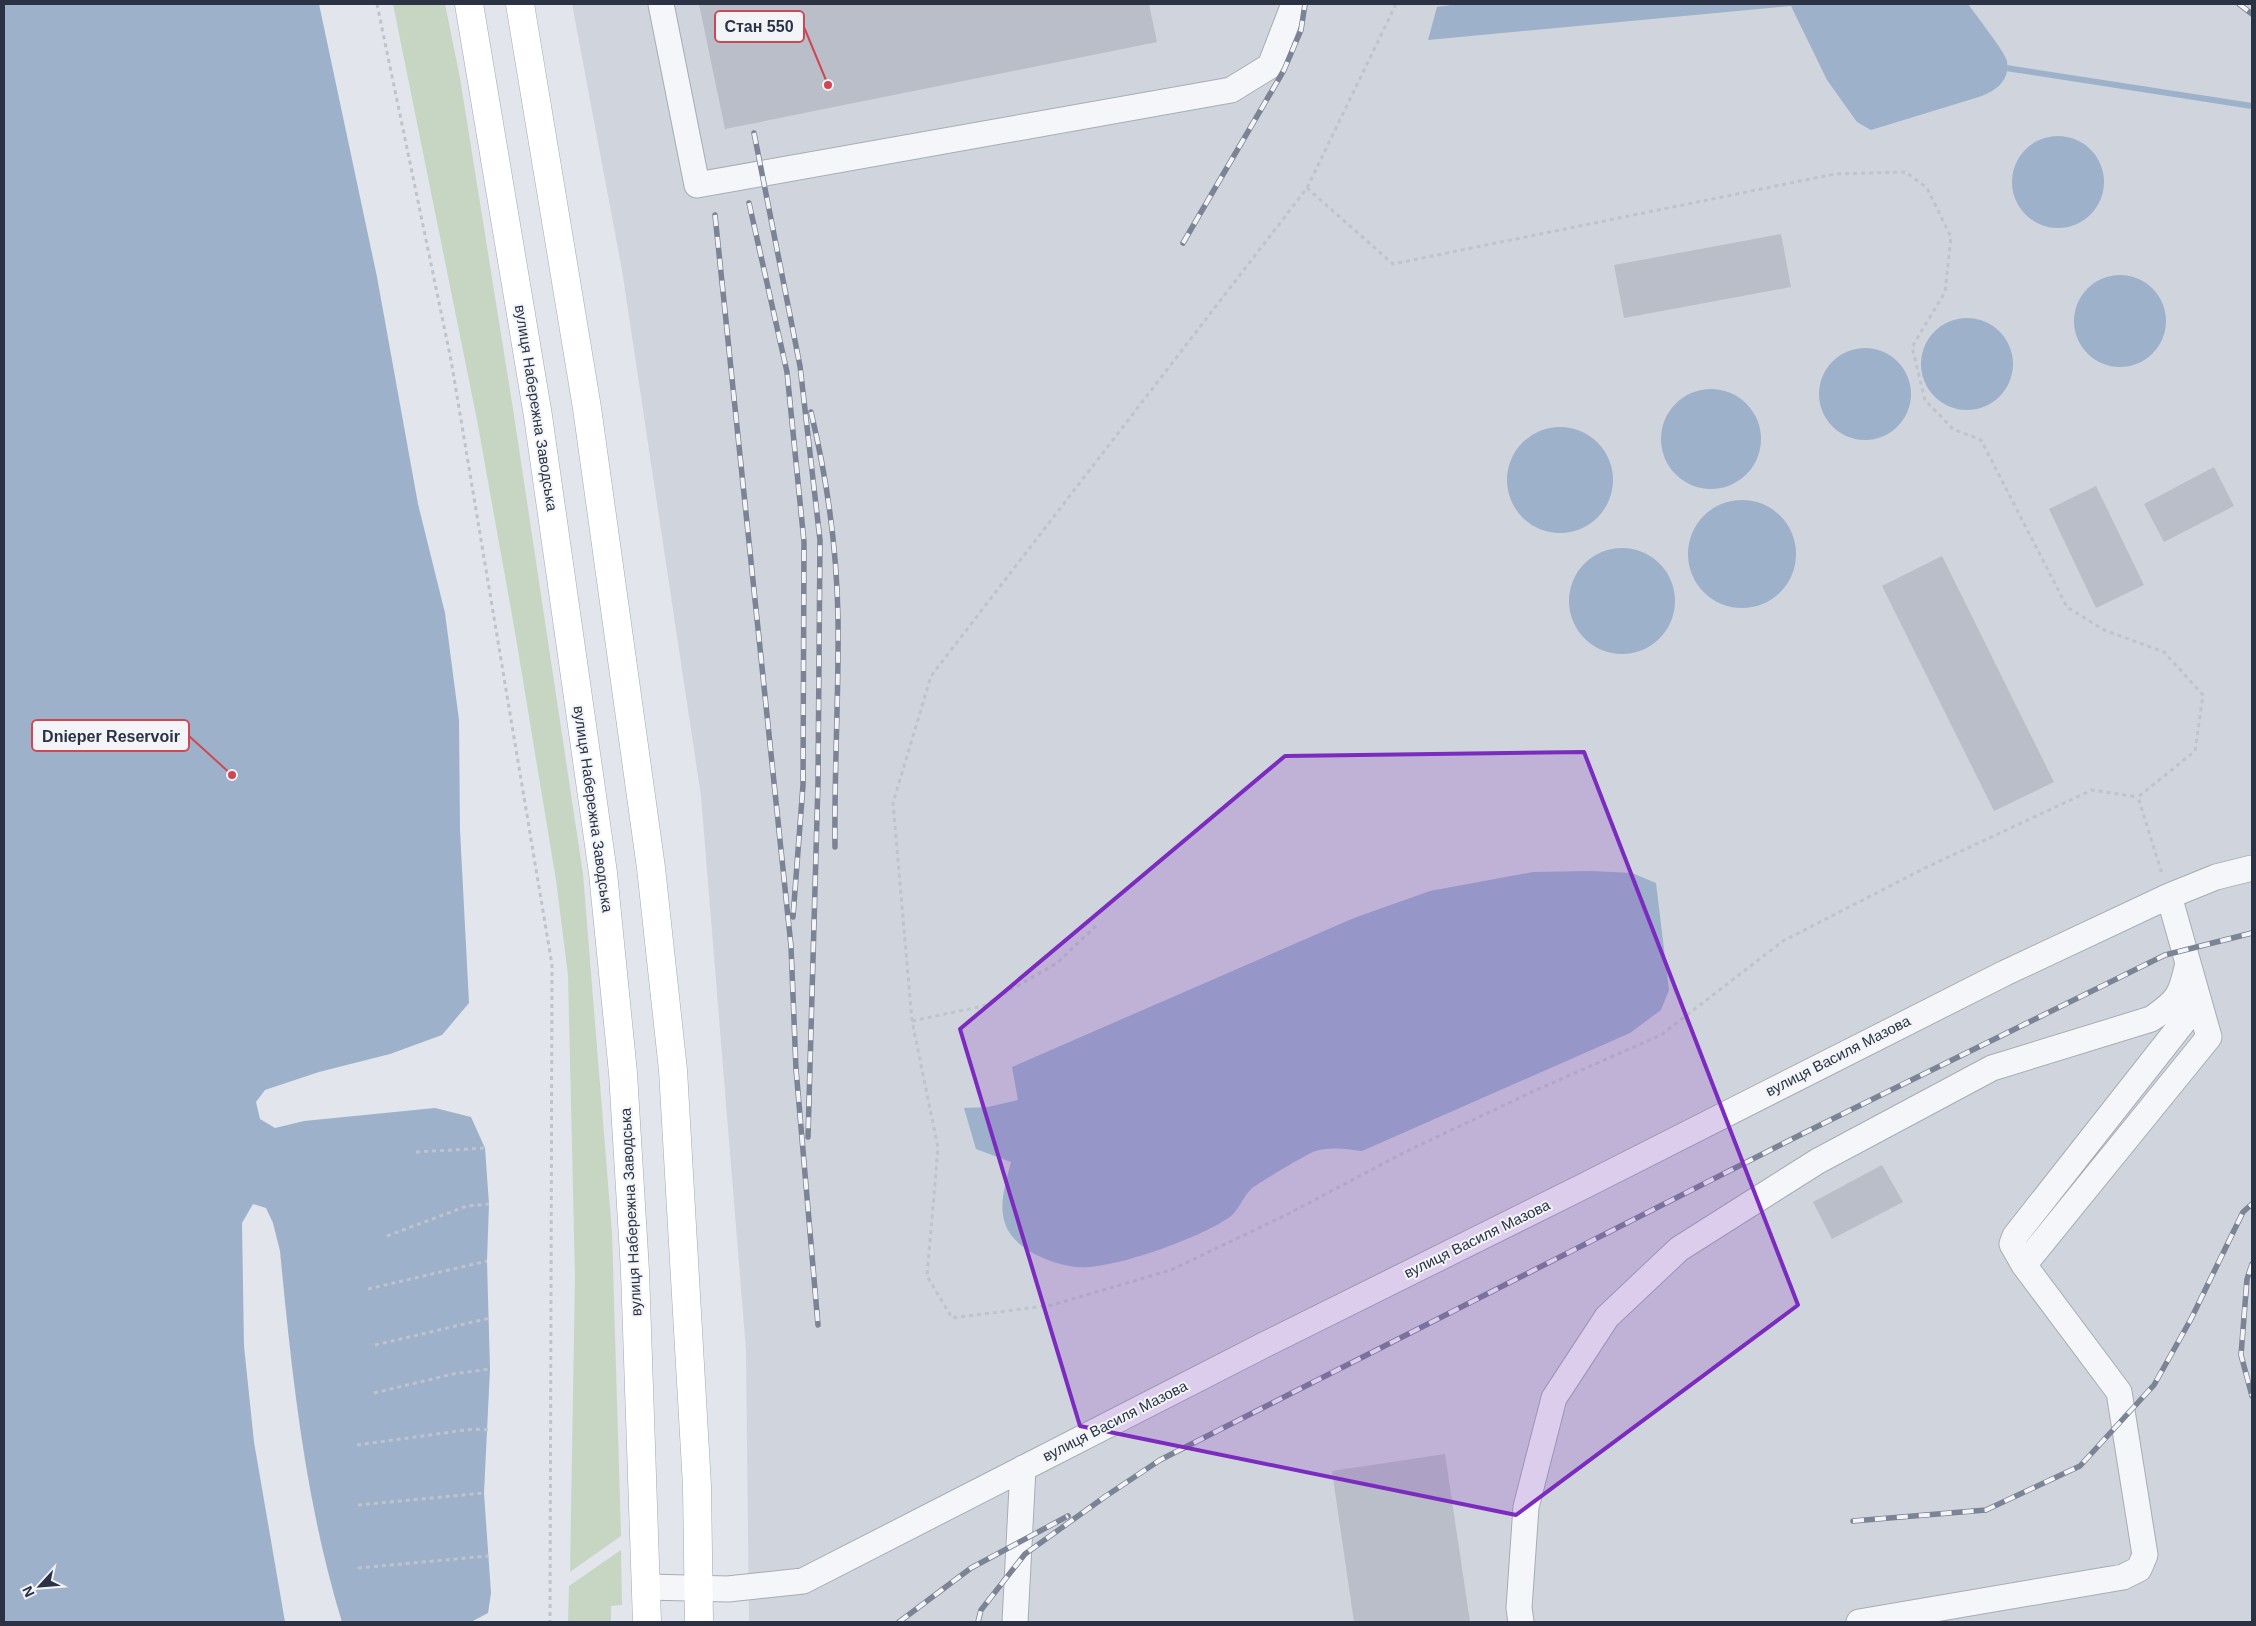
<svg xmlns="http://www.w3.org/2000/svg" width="2256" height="1626" font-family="Arial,sans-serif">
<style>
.built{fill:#d0d4dd}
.green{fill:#c7d5c3}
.water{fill:#9db1cb}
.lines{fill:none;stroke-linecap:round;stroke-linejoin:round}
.stream{stroke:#9db1cb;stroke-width:6}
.building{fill:#b9bec8}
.minor-casing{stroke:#a7acb5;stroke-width:27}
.major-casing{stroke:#a1a9b6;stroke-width:29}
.path{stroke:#c0c3ca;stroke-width:3;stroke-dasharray:4 4;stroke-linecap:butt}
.minor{stroke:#f5f6f9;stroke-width:25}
.major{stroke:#fff;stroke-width:28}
.rail-casing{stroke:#7b8394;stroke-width:5.5}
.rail{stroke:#f2f4f8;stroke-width:4;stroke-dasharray:11;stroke-linecap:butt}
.marked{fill:#7b2cbf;fill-opacity:0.2;stroke:#7b2cbf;stroke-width:4;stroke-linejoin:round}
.labels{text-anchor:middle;stroke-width:4;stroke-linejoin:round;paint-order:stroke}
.street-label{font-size:15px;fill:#2a3243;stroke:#f2f4f8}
.leader{fill:none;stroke:#d04754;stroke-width:2}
.callout-dot{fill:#d04754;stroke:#f2f4f8;stroke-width:2}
.callout{fill:#f2f4f8;stroke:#d04754;stroke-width:2}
.callout-label{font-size:16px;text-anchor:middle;font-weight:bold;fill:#2a3243}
</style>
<rect width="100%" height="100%" fill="#e2e5eb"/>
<path class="built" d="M572,4H2252V1622H749L746,1350L701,796L622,270Z"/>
<path class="green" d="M393,4H445L460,78L513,409L583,874L612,1233L621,1536L570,1572L575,1276L568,975L556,880L515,632L477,420Z
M621,1550L622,1605L611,1606V1622H568L569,1586Z"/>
<path class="water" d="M4,4H319L377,277L418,504L445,613L459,720L460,830L469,1003L442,1035L390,1054L319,1072L265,1090L256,1102L260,1119L275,1128L304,1121L435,1108L471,1117L485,1148L489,1204L487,1261L490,1369L484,1493L491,1593L488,1613L471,1622H342C305,1501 292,1376 280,1251L273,1223L266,1208L253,1204L242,1223L244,1346L254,1442L285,1622H4Z
M1458,4H1968C1975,14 2005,52 2007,61C2010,80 1997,90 1982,96L1871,130L1857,122L1827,80L1791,6L1428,40L1437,7Z
M2012 182a46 46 0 1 1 92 0a46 46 0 1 1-92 0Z
M2074 321a46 46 0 1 1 92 0a46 46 0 1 1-92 0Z
M1921 364a46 46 0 1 1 92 0a46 46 0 1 1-92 0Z
M1819 394a46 46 0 1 1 92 0a46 46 0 1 1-92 0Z
M1661 439a50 50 0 1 1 100 0a50 50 0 1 1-100 0Z
M1507 480a53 53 0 1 1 106 0a53 53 0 1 1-106 0Z
M1688 554a54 54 0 1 1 108 0a54 54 0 1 1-108 0Z
M1569 601a53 53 0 1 1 106 0a53 53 0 1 1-106 0Z
M1592,871L1632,873L1656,883L1669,990L1661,1010L1630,1033L1362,1151C1346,1149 1329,1146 1313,1152C1302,1157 1260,1182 1251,1189C1243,1197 1239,1209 1231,1216C1203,1237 1123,1265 1089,1267C1070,1269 1047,1261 1031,1252C992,1229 1001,1199 1011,1162L976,1149L964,1108L988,1107L1018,1100L1012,1067L1354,918L1430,891L1533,872Z"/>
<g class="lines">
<path class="stream" d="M2006,68L2252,106"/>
</g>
<path class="building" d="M699,4H1149L1157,42L725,129Z
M1781,234L1791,287L1624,318L1614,265Z
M2214,467L2234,506L2164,542L2144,504Z
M2096,486L2144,585L2096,608L2049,509Z
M1942,556L2054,782L1994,811L1882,586Z
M1882,1165L1903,1202L1832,1239L1813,1202Z
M1445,1454L1470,1622H1354L1332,1471Z"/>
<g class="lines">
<defs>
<path id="minor" d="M661,4L697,185L1231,90L1270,66L1294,4
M2024,1265L2209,1037L2169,896
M647,1587L728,1589L803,1581L1266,1344L1584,1186L2005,973L2169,896L2216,877L2252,868
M1015,1622L1023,1468
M1521,1622L1519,1608L1526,1507L1554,1398L1607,1317L1679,1249L1818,1161L1992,1068L2151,1019C2179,1000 2181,995 2188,963
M1859,1622L2123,1577L2139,1569L2145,1555L2119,1392L2024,1265L2012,1244L2015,1236L2199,1002"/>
<path id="major" d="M469,4L538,416L603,873L623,1073L635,1271L647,1622
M520,4L587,408L651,868L673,1070L697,1486L699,1622"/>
</defs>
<use href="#minor" class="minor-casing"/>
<use href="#major" class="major-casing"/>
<path class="path" d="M377,4L451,360L552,965L550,1622
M1396,4L1307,188L931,676L893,803L912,1021L938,1148L927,1276L952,1318L1052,1305L1171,1270L1288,1214L1405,1152L1534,1091L1661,1035L1783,941L1925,868L2092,790L2138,797
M1307,188L1393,264L1835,174L1906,172L1927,188L1951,237L1945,292L1912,347L1925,400L1953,429L1981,440L2067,607L2104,630L2164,652L2203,695L2195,751L2138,797L2162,874
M912,1021L983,1006L1057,963L1097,925
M416,1152L485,1148
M387,1236L467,1206L489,1204
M368,1289L487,1261
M375,1345L490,1318
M374,1393L453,1374L490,1369
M357,1445L473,1429L489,1430
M358,1505L484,1493
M358,1568L488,1556"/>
<use href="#minor" class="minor"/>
<use href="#major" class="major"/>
<defs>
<path id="rail" d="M2239,4L2252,14
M754,133L800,366L820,540L818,782L808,1137
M749,203L787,372L804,542L803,785L793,917
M715,215L791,946L796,1069L818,1325
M1183,243L1284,70L1301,30L1305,4
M811,412C827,479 837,549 838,619C839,695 834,771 835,847
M2252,1264L2247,1279L2241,1355L2252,1396
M1853,1521L1986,1510L2080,1466L2154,1385L2191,1319L2243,1212L2252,1204
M899,1622L971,1568L1068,1516
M978,1622L981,1610L1025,1554L1106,1496L1160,1460L1802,1134L2165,955L2252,933"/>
</defs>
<use href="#rail" class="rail-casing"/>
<use href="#rail" class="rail"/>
</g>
<path class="marked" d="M1584,752L1798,1305L1516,1515L1080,1426L960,1029L1285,756Z"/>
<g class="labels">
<g class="street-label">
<text transform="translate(536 408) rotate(81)" y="5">вулиця Набережна Заводська</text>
<text transform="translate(593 809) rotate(82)" y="5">вулиця Набережна Заводська</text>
<text transform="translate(1838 1056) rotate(-27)" y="5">вулиця Василя Мазова</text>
<text transform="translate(631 1212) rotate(-93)" y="5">вулиця Набережна Заводська</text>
<text transform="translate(1477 1239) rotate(-26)" y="5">вулиця Василя Мазова</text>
<text transform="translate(1115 1421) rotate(-27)" y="5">вулиця Василя Мазова</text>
</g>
</g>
<path class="leader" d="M828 85L804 27M232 775L189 736"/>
<g class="callout-dot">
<circle cx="828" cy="85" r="5"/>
<circle cx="232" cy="775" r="5"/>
</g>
<g class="callout">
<rect x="715" y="11" width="89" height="31" rx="5"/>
<rect x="32" y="720" width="157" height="31" rx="5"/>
</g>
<g class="callout-label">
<text x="759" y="32">Стан 550</text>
<text x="111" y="742">Dnieper Reservoir</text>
</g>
<rect width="2256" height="1626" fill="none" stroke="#2a3243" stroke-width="10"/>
<g transform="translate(40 1586) rotate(244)" stroke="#f2f4f8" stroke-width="4" paint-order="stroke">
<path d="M0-4L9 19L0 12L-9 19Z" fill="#2a3243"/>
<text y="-8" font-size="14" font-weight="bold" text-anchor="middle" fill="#2a3243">N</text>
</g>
</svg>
